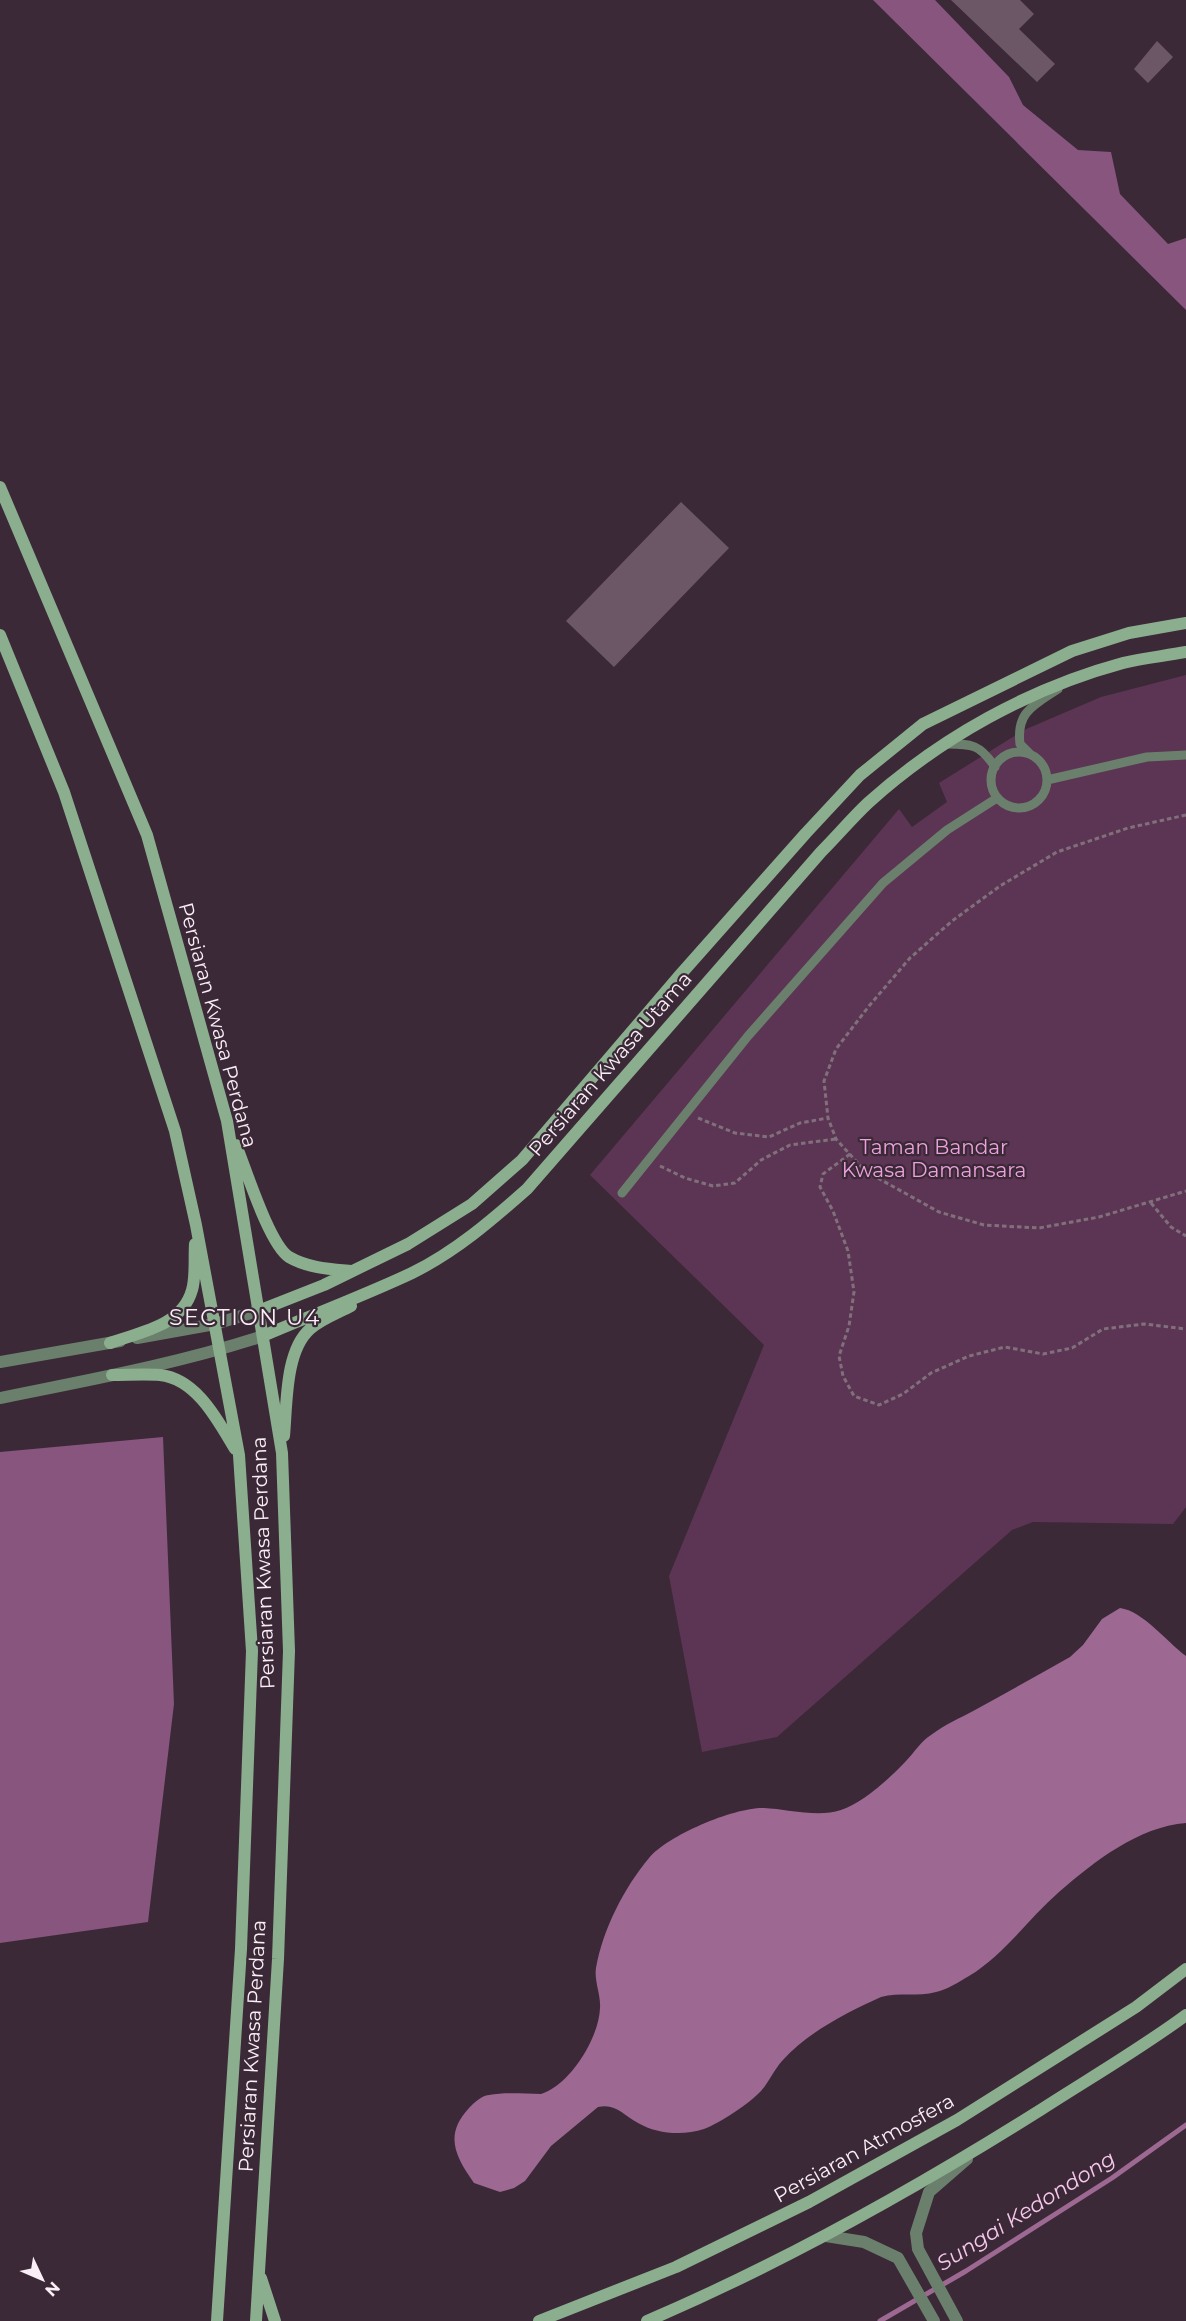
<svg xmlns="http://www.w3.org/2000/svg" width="1186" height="2321" font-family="Montserrat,sans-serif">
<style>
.green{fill:#5c3554}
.forest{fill:#87557d}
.water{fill:#9d6992}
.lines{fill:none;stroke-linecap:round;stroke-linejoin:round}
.stream{stroke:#9d6992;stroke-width:5}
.building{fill:#6c5767}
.path{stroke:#80707c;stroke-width:3;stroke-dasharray:4.5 3;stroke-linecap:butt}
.service{stroke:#6b806c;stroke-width:9}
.minor{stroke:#6b806c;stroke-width:12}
.tertiary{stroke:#6b806c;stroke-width:12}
.secondary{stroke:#8bae8e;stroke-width:12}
.labels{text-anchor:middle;stroke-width:4.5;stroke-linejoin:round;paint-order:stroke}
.street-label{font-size:20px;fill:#faeef7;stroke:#3b2937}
.park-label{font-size:20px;fill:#eca1dd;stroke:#3b2937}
.water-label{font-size:21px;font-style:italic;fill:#f7c8ec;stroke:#3b2937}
.quarter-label{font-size:22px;letter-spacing:1.5px;fill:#faeef7;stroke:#3b2937}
</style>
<rect width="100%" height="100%" fill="#3b2937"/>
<path class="green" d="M1186,675V1507L1173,1524L1033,1522L1012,1530L777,1737L702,1752L669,1576L764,1345L590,1175L899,809L912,827L947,802L939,783L1024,730L1101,697Z"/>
<path class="forest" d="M873,0H935L1009,77L1023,105L1078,150L1111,152L1120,194L1168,244L1186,238V310Z
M163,1437L174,1704L148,1922L0,1943V1452Z"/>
<path class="water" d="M1120,1608C1143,1611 1167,1642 1186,1656V1823C1138,1827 1095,1861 1059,1892C1028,1919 1005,1954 969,1976C959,1982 946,1990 936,1992C918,1997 899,1992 881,1997C846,2013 808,2032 782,2061C774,2070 769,2082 761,2091C750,2103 720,2123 704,2129C683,2136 657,2134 638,2123C623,2115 616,2103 598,2107L551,2146L525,2181L514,2188L500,2192L474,2183C455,2156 444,2135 469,2108C475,2102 481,2096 489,2095C505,2092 525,2094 541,2094C570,2085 599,2038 600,2008C601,1995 594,1981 596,1968C603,1929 624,1888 649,1858C668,1835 735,1807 764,1808C787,1809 818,1818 841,1810C863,1803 890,1778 906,1761C914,1753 921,1741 931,1735C944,1725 960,1718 975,1710C1006,1693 1038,1675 1070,1657L1083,1645L1102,1619Z"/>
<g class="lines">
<path class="stream" d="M880,2321L966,2271L1112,2178L1186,2125"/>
</g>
<path class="building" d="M951,0H1020L1034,14L1019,29L1055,64L1037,82Z
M1157,41L1173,57L1148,83L1134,69Z
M681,502L729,548L614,667L566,621Z"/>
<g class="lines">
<path class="path" d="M1186,815L1128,828L1057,852L1000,886L952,921L910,958L869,1006L836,1049L824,1081L828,1118L836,1139L865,1171L939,1212L984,1225L1039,1228L1099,1217L1186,1191
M698,1118L735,1133L769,1137L800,1123L828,1118
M850,1154L823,1174L820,1187L833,1211L848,1251L854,1292L849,1326L839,1356L843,1376L854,1396L879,1405L903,1394L931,1373L969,1356L1005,1347L1043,1354L1072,1348L1103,1329L1144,1324L1186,1329
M660,1166L685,1178L713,1186L735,1183L761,1160L790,1145L836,1139
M1151,1203L1171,1227L1186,1236"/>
<path class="service" d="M944,744C971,744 979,743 995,767
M991 780a28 28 0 1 1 56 0a28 28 0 1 1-56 0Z
M1030,754L1020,744C1016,712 1034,705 1058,689
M1047,780L1147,757L1186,755
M622,1193L748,1036L883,883L947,830L997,798"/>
<path class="minor" d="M826,2236L864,2242L898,2258L934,2321
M957,2321L918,2249L916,2233L929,2192L967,2159"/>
<path class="tertiary" d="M137,1338L215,1324L258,1311
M0,1362L120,1341
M0,1398C88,1380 177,1364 263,1336"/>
<path class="secondary" d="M0,487L147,835L227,1121L282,1453L289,1651L278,1959L256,2321
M0,635L64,792L175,1131L196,1225L239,1455L252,1651L241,1949L217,2321
M236,1145C246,1169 269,1244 289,1257C308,1268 329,1269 351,1271
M258,1311L324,1285L408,1244L472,1204L522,1160L680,975L806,833L860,775L923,724L1072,651L1129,633L1186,623
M263,1336C312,1315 363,1296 412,1273C455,1252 492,1220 527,1189L821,852C837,836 852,818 868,803C940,738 1030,688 1123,663C1143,658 1165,656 1186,652
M110,1343C140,1332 182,1326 192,1290C196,1277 194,1258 195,1244
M112,1375C128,1375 144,1374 160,1375C197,1379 218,1421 235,1449
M284,1436C287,1404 285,1351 310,1329C321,1319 338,1313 351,1306
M261,2278L275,2321
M539,2321L676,2267L809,2202L957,2120L1136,2007L1186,1969
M647,2321C785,2262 915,2189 1042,2109C1090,2078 1140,2049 1186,2015"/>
</g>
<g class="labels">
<g class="street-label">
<text transform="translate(218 1025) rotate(75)" y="7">Persiaran Kwasa Perdana</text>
<text transform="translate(610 1064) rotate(-49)" y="7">Persiaran Kwasa Utama</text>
<text transform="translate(263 1563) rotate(-92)" y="7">Persiaran Kwasa Perdana</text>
<text transform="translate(252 2046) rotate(-87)" y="7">Persiaran Kwasa Perdana</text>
<text transform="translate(864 2148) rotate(-29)" y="7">Persiaran Atmosfera</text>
</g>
<g class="park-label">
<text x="934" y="1154">Taman Bandar<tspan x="934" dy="23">Kwasa Damansara</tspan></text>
</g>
<g class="water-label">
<text transform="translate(1026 2211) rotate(-32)" y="7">Sungai Kedondong</text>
</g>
<g class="quarter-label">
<text x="245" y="1325">SECTION U4</text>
</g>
</g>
<g transform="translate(42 2279) rotate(134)" stroke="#3b2937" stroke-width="4.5" paint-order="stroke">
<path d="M0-4.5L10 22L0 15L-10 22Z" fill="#faeef7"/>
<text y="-9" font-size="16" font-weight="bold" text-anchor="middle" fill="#faeef7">N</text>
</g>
</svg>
